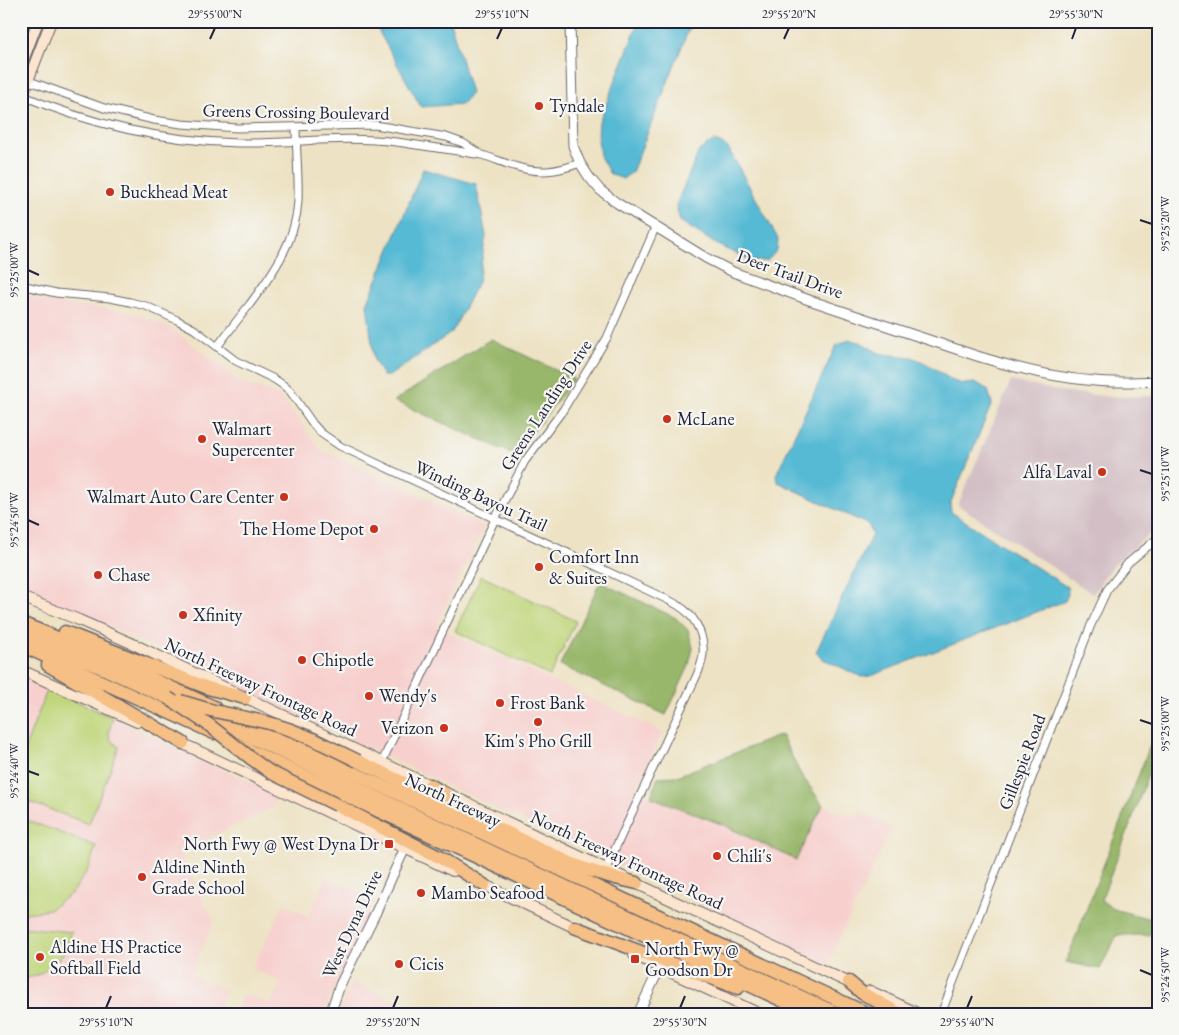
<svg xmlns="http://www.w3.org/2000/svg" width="1179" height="1035" font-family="'EB Garamond',serif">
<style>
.built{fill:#f7d0ce}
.industrial{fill:#d2bec4}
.green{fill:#c0d67a;stroke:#717c5a}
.forest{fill:#98b76a;stroke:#5d6c52}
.water{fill:#56bad4;stroke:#3c6e88}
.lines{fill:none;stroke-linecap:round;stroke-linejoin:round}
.minor-casing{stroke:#69656b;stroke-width:9}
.tertiary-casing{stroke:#69656b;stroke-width:11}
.secondary-casing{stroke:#69656b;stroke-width:12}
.motorway-casing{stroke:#69656b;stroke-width:15}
.minor{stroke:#fff;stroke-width:7}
.tertiary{stroke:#fff;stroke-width:9}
.secondary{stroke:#fbe5cf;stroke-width:10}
.motorway{stroke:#f5bf86;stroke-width:12}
.motorway-bridge-casing{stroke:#69656b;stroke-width:15;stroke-linecap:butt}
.motorway-bridge{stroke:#f5bf86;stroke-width:12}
.ticks{fill:none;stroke:#22223b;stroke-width:2}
.poi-dot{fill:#c8321e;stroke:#f6f6f2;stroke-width:2}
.labels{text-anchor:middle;stroke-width:4.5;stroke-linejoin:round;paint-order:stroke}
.poi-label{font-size:18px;fill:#22223b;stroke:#f6f6f2;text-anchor:start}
.street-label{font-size:18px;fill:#22223b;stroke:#f6f6f2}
.neatline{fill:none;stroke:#22223b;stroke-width:2}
.ticks-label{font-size:12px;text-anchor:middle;fill:#22223b}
</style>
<rect width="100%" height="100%" fill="#f6f6f2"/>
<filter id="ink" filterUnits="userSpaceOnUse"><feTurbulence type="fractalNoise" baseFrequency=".02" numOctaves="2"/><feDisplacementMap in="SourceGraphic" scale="10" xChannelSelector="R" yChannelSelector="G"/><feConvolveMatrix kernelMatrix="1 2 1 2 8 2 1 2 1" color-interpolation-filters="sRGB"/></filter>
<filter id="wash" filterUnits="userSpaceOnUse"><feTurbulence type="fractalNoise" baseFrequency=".0096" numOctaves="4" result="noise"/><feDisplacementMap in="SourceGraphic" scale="20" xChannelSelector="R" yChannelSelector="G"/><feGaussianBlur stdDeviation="1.12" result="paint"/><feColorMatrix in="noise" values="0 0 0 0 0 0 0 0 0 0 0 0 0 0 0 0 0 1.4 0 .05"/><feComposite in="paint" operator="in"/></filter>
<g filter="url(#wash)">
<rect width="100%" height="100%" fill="#ede2c3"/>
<path class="built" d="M21,295L61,304L121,311L144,317L170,328L223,367L234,379L249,386L266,391L279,396L296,415L321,451L337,457L484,526L436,626L462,639L663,732L635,790L665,803L721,824L796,860L823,805L835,811L857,818L860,812L892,827L827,964L231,683L88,617L21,590Z
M21,678L51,690L278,795L271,809L179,851L204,903L214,921L191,975L226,990L217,1014H21Z
M327,877L375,900L323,1014H238L240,998L249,996L270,1004L282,982L252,968L284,904L309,916Z
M352,981L423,1014H339Z"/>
<path class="industrial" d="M1011,381L1053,390L1110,397L1158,396V527L1121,558L1107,573L1093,594L958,505Z"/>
<path class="green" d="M481,576L576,621L550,676L455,631Z
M48,688L113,718L109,730L110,740L119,747L89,824L21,799V758Z
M21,818L96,846L88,869L73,892L50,909L21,914Z
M21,927L72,932L65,951L54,964L40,974L21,980Z"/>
<path class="forest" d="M491,339L574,379L515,455L394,401Z
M600,582L676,618L688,630L693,648L688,668L666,715L560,665Z
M1158,725V751L1146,780L1130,825L1101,900L1113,909L1158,921L1149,935H1117L1100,969L1066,962Z
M781,735L800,773L823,805L796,860L721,824L651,797L658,777L677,776Z"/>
<path class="water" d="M373,21H450L471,93L462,104L421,107Z
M639,21H692L632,172L623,179L610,174L600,156L598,138L599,122Z
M713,141L720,143L728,148L778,239L777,250L767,261H752L714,243L680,221L676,205L699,151Z
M423,169L476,184L486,236L478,282L452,332L389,376H383L374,360L367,304Z
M849,340L860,342L881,354L912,357L929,365L953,381L963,384L977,383L988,390L992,403L950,504L951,512L1067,587L1068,594L1065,601L871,676L862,677L821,658L816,652L872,535L869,525L778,482L776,475L836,346Z"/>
</g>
<g filter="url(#ink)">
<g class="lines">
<defs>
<path id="minor" d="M21,78L104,108L154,120L182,124L237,128L375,125L446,137L463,143L480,154
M21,95C89,124 164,141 238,143C290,144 343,135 396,142C412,144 428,147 445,149C457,151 470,153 482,155C493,158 503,163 514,166C539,174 556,172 580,163
M21,285L56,293L110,298L130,302L146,306L177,320L194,329L236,361L274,379L283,385L290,391L313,424L321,433L340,446L664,598C673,602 681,606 688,613C700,625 706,644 702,660C701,665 699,670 697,675L606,868
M217,347C228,332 239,318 250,304C273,273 296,241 298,201C299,176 296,151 296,127
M382,762L495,519L525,461L563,410L607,338L656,226
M941,1014L1091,625L1107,590L1128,563L1158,538"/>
<path id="tertiary" d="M570,21L573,146L580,163L589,177L600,190L617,203L706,258L733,272L809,300L977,356C1015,368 1056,378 1095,381C1116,383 1137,382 1158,381
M330,1014L340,985L376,912L405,848
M638,1014L660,967"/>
<path id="secondary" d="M21,66L38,21
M21,99L51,21
M21,597L79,620L131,643L665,897L854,985
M21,670L137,722
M177,741L453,871
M478,882L580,930
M634,955L760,1014
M870,991L919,1014"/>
<path id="motorway" d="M21,623L99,655L214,707
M65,632L208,688L245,698
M21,635L107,670L168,698L638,921L838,1014
M21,645L214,733
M48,665L183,743
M241,720L868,1014
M236,744L811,1014
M358,761L568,862C591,872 613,878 637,883
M430,785L453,799
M337,805L441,858L484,885
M574,927L738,988
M849,982L862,993L900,1014"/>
</defs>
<use href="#minor" class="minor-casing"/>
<use href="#tertiary" class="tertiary-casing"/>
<use href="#secondary" class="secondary-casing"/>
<use href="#motorway" class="motorway-casing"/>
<use href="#minor" class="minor"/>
<use href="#tertiary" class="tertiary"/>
<use href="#secondary" class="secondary"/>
<use href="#motorway" class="motorway"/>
<defs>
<path id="motorway-bridge" d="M168,698L209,725L252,759L270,772L337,805
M180,701L210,710L269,723L291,730L313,739L358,761"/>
</defs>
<use href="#motorway-bridge" class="motorway-bridge-casing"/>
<use href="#motorway-bridge" class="motorway-bridge"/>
</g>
</g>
<path class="ticks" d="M210,39L215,28M497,39L502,28M784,39L789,28M1072,39L1076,28M1140,220L1152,224M28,270L39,275M1140,470L1152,474M28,520L39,525M1140,720L1152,724M28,771L39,775M1140,970L1152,975M106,1008L111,996M393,1008L398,996M680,1008L685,996M967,1008L972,996"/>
<g class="poi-dot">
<circle cx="539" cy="106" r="5"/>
<circle cx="110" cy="192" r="5"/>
<circle cx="667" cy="419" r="5"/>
<circle cx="202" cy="439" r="5"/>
<circle cx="1102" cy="472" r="5"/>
<circle cx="284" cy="497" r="5"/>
<circle cx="374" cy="529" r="5"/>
<circle cx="539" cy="567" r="5"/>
<circle cx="98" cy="575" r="5"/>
<circle cx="183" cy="615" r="5"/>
<circle cx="302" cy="660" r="5"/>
<circle cx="369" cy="696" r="5"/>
<circle cx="500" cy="703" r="5"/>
<circle cx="538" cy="722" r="5"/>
<circle cx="444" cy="728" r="5"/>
<rect x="384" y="839" width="10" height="10" rx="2.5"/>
<circle cx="717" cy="856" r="5"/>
<circle cx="142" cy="877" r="5"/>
<circle cx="421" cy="893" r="5"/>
<circle cx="40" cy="957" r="5"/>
<rect x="630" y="954" width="10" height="10" rx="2.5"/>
<circle cx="399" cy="964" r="5"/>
</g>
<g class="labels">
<g class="poi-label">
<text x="549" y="112">Tyndale</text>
<text x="120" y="198">Buckhead Meat</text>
<text x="677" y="425">McLane</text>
<text x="212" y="435">Walmart<tspan x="212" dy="21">Supercenter</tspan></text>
<text x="1092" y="478" text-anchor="end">Alfa Laval</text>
<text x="274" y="503" text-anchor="end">Walmart Auto Care Center</text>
<text x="364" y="535" text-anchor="end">The Home Depot</text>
<text x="549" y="563">Comfort Inn<tspan x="549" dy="21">&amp; Suites</tspan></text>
<text x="108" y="581">Chase</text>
<text x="193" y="621">Xfinity</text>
<text x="312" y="666">Chipotle</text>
<text x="379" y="702">Wendy's</text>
<text x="510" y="709">Frost Bank</text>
<text x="434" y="734" text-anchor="end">Verizon</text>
<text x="538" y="747" text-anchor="middle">Kim's Pho Grill</text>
<text x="379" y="850" text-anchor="end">North Fwy @ West Dyna Dr</text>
<text x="727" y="862">Chili's</text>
<text x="152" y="873">Aldine Ninth<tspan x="152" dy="21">Grade School</tspan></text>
<text x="431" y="899">Mambo Seafood</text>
<text x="50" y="953">Aldine HS Practice<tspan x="50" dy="21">Softball Field</tspan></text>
<text x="645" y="955">North Fwy @<tspan x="645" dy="21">Goodson Dr</tspan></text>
<text x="409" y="970">Cicis</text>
</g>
<g class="street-label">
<text transform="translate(296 112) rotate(1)" y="6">Greens Crossing Boulevard</text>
<text transform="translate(790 274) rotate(20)" y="6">Deer Trail Drive</text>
<text transform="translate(546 405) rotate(-57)" y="6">Greens Landing Drive</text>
<text transform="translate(481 496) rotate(25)" y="6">Winding Bayou Trail</text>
<text transform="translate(261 687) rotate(25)" y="6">North Freeway Frontage Road</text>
<text transform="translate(1022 762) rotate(-69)" y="6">Gillespie Road</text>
<text transform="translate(453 800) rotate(25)" y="6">North Freeway</text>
<text transform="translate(627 860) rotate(25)" y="6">North Freeway Frontage Road</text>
<text transform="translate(352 924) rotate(-65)" y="6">West Dyna Drive</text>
</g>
</g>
<rect width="1179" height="1035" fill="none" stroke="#f6f6f2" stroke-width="55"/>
<rect x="28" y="28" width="1124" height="980" class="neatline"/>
<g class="ticks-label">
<text x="215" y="18">29°55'00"N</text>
<text x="502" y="18">29°55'10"N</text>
<text x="789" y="18">29°55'20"N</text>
<text x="1076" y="18">29°55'30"N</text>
<text transform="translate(1165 224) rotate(-90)" y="4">95°25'20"W</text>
<text transform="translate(14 270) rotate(-90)" y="4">95°25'00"W</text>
<text transform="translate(1165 474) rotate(-90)" y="4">95°25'10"W</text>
<text transform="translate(14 520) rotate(-90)" y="4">95°24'50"W</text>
<text transform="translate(1165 724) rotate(-90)" y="4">95°25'00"W</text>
<text transform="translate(14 771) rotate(-90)" y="4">95°24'40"W</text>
<text transform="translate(1165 975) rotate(-90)" y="4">95°24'50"W</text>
<text x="106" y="1026">29°55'10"N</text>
<text x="393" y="1026">29°55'20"N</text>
<text x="680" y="1026">29°55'30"N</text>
<text x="967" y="1026">29°55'40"N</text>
</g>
</svg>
